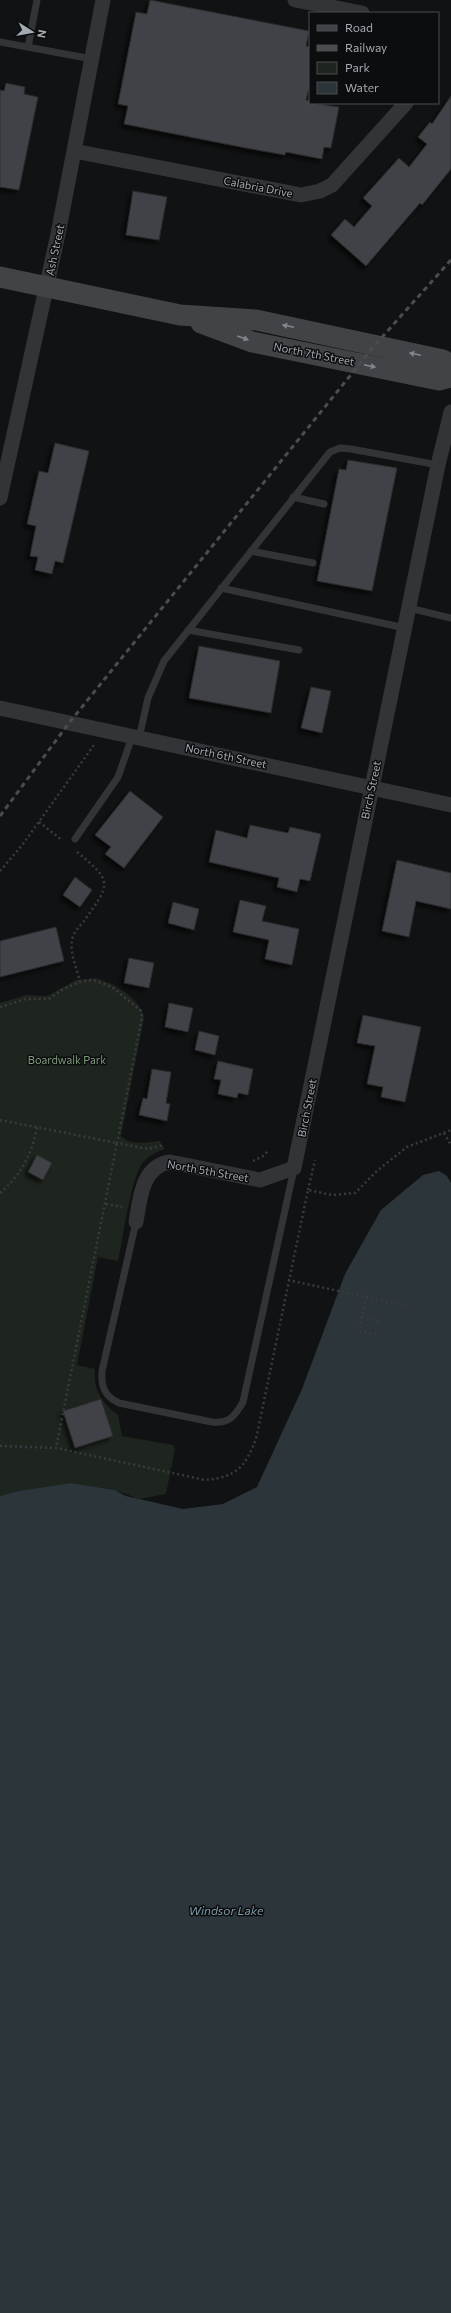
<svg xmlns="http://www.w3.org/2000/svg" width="451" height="2313" font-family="Commissioner,sans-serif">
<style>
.green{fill:#1e251e}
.water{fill:#2c353a}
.building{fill:#404246;stroke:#2c2c2e;filter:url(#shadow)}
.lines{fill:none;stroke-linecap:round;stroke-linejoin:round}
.path{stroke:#393b3e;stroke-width:2.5;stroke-dasharray:2 3;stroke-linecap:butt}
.lane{stroke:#333437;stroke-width:7}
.street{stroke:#333437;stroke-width:15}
.secondary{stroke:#414347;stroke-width:21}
.rail{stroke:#4a4c50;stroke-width:3;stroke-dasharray:5 4;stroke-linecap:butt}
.oneway{fill:#81868d}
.labels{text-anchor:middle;stroke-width:3;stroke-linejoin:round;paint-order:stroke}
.street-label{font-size:11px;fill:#a4aab2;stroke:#0c0d0e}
.park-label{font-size:11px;fill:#7f9b7d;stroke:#0c0d0e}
.water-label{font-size:12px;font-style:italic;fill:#7e9baa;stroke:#0c0d0e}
</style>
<defs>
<filter id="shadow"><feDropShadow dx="-3.5" dy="3.5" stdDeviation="2" flood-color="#0009"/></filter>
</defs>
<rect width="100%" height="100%" fill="#111213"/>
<path class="green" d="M94,978C111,981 142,999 144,1018L121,1136C129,1146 150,1142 160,1141L165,1149C155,1152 146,1157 140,1167C130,1186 123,1238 118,1261L98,1257L77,1365L95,1369C93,1389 101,1403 118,1415L122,1436L173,1445L175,1449L166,1494L139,1499L115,1490L71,1483L18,1491L0,1496V1003L26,995L47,996L76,980Z"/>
<path class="water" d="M439,1171L447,1176L451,1183V2313H0V1496L18,1491L71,1483L115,1490L126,1496L183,1509L223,1504L257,1487L302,1389L345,1274L381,1210L423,1175Z"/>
<path class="building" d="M150,0L309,31L306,46L310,47V84L306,100L310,101V103L339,107L331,148L324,147L322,159L286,152L285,155L246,148L124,124L128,106L118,104L136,12L147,14Z
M6,83L25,87L24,94L38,97L19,190L0,187V90L4,91Z
M451,96V169L422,205L420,203L366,266L331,235L345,219L354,227L372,206L363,198L399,158L409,167L427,144L418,137L430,122L432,124Z
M133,191L167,197L159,240L126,235Z
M55,443L89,451L63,563L55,561L52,574L35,570L38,557L30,556L36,526L27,524L39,471L48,473Z
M348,460L397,468L372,591L317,581L339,469L346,470Z
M199,646L280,661L271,713L189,698Z
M311,687L331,691L322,733L301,728Z
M130,791L163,817L124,868L105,854L111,847L95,835Z
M250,825L288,833L290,827L321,834L310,881L300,879L297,892L277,887L279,878L209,862L216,830L247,838Z
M397,860L451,873V909L416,901L409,937L382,931Z
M75,877L92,890L80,907L63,895Z
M240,900L266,906L262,921L299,929L292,965L265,959L269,940L233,932Z
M173,902L199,909L194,930L168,923Z
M56,927L64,961L0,977V941Z
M129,958L154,963L149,988L124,983Z
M169,1003L193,1008L188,1032L165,1027Z
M363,1015L421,1027L405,1102L381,1097L383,1087L367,1084L375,1046L357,1043Z
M199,1031L219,1036L215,1055L195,1050Z
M218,1061L253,1069L248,1095L238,1093L237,1098L218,1094L221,1080L214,1079Z
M152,1069L171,1072L166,1103L170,1104L167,1121L139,1115L143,1098L147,1099Z
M37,1155L52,1163L43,1180L28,1172Z
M101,1399L113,1436L75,1448L63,1411Z"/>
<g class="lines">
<path class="path" d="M39,822L62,840
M77,852C114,882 110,884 84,921C80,926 75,931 73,936C68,950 77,968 80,982
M0,871L23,844L94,745
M0,1007L26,999H49L63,989L80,982L93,980L112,987L141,1011L142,1017L117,1143L148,1149L164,1145
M0,1120L117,1143L56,1448
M444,1133L451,1145
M253,1161L263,1156L269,1150
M308,1190L315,1160
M0,1193C21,1175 32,1154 37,1127
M106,1204L122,1207
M288,1280L407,1306
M366,1297L359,1331L376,1334
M362,1317L379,1321
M0,1446L56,1448L205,1480C237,1477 245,1467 256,1439L308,1190L332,1195L355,1193L378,1170L407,1147L451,1130"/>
<path class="lane" d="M0,42L92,59
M28,47L37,0
M293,497L324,504
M251,551L313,563
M221,588L405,628
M409,608L451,618
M188,630L299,650
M139,738L148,698L164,661L330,452L340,448L351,449L438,465
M75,839L118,777L132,737
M136,1222L102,1371C101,1386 104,1396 119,1403L212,1422C229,1424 235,1416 243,1402L294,1169"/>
<path class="street" d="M295,0L362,13
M74,151L301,195L320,191L332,185L406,103
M0,498L58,234L103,0
M0,708L451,805
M136,1222C140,1198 142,1166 170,1162L260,1180L294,1168L438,465L451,412"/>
<path class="secondary" d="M0,277L180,315L256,320L443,360L451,367
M201,323L252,342L439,380L451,377"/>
<path class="rail" d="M0,816L69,723L375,345L451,260"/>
</g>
<defs><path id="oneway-solid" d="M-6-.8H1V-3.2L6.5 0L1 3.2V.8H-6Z"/></defs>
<g class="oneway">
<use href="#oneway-solid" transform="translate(288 326) rotate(-168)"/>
<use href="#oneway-solid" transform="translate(243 338) rotate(20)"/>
<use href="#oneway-solid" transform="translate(415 354) rotate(-168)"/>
<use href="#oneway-solid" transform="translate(370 366) rotate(11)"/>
</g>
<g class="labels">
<g class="street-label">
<text transform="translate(258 187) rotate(11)" y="4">Calabria Drive</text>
<text transform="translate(55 250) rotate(-78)" y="4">Ash Street</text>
<text transform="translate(314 354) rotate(11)" y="4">North 7th Street</text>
<text transform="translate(226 756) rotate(12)" y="4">North 6th Street</text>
<text transform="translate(371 790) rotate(-78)" y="4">Birch Street</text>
<text transform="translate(307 1108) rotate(-79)" y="4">Birch Street</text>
<text transform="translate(208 1171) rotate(10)" y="4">North 5th Street</text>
</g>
<g class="park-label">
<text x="67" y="1064">Boardwalk Park</text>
</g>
<g class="water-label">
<text x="226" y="1915">Windsor Lake</text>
</g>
</g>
<rect x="309" y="12" width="130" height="92" fill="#0c0d0e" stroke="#494c50"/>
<rect x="317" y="25" width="20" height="6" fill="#414347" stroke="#494c50"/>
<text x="345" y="32" font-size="12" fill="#a4aab2">Road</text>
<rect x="317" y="45" width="20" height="6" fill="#4a4c50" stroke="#494c50"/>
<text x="345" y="52" font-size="12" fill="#a4aab2">Railway</text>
<rect x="317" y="62" width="20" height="12" fill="#1e251e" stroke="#494c50"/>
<text x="345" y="72" font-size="12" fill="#a4aab2">Park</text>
<rect x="317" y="82" width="20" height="12" fill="#2c353a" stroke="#494c50"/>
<text x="345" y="92" font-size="12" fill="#a4aab2">Water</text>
<g transform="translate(32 32) rotate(101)" stroke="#0c0d0e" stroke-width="3" paint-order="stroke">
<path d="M0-3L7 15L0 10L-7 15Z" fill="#a4aab2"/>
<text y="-6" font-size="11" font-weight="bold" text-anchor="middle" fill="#a4aab2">N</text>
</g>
</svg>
